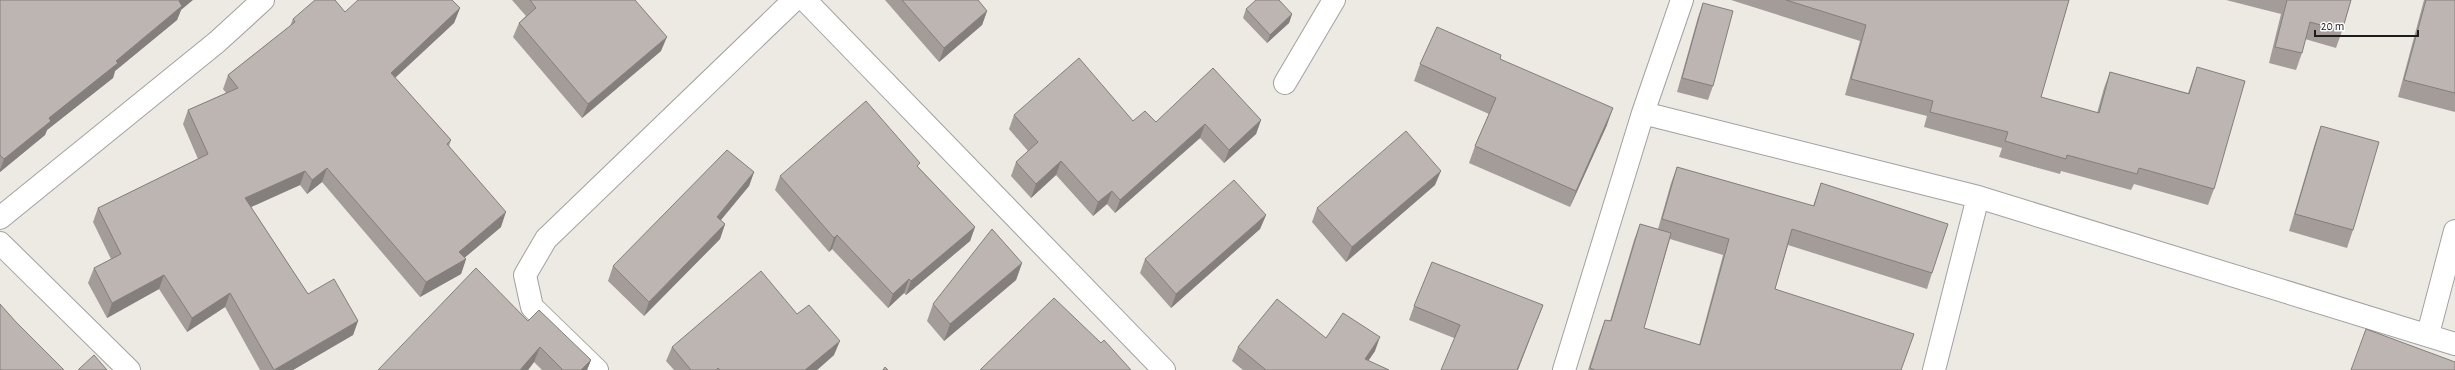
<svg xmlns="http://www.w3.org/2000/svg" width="2455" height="370" font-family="'Alegreya Sans',sans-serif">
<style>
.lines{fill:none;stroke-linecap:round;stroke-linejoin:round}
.street-casing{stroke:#a1a1a1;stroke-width:24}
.street{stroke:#fff;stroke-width:22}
.wall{fill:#a39c98;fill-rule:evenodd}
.shaded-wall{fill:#847f7c}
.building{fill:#bdb5b1;stroke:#847f7c}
</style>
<rect width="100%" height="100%" fill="#edeae4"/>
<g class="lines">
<defs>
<path id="street" d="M805,0L1164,370
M1285,83L1334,0
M1643,113L1978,197L2455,344
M0,218L217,42L263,0
M0,243L129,370
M2428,334L2455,231
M597,370L532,307L525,275L546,239L794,0
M1564,370L1643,113L1682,0
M1934,370L1978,197"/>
</defs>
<use href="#street" class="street-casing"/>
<use href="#street" class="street"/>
</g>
<path class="wall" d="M0,0L181,10L177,20L115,71L113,78L47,130L45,135L0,172Z
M512,0H635L661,51L582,118L513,37L519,23L526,16Z
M885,0H978L987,11L982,25L939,62Z
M1731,0H2069L2041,97L2097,113L2104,88L2110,72L2188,93L2197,67L2214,189L2208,205L2134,184L2131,190L2061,171L2060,174L1999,157L2002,148L1924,127L1927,116L1845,95L1860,41Z
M2226,0H2351L2342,31L2336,48L2305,39L2302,53L2296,70L2269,63L2281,14Z
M2424,0H2455V112L2398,97Z
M1703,3L1713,86L1708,100L1677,92L1698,17Z
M460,8L454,23L395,78L451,140L449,146L501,227L464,258L466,259L461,274L420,297L322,182L307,194L300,185L251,207L308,294L358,321L353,335L293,370H260L225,307L187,332L159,289L107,318L88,283L94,268L111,259L93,222L98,208L198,159L183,124L188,110L226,93L223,89L228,75L290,26L293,19L345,12Z
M1246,9L1292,14L1289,23L1267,43L1243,18Z
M1500,59L1607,125L1570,207L1469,163L1475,146L1489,114L1414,81L1420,64Z
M1014,115L1156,122L1261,120L1256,134L1224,163L1200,138L1115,213L1107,204L1093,216L1056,175L1031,198L1011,176L1016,162L1028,151L1009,129Z
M2321,126L2353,230L2347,248L2289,231L2315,143Z
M1677,167L1813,206L1821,183L1932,273L1927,289L1788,245L1775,289L1901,370H1588L1599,336L1605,320L1610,321L1634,240L1640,224L1658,229L1671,183ZM1670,239L1723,255L1699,345L1644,328Z
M919,168L975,227L970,241L906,295L904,293L888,308L832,249L829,252L775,190L780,176Z
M754,172L749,186L720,220L725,224L720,239L644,316L608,281L613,266Z
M1435,185L1346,262L1312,222L1317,208Z
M1266,215L1260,229L1171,308L1140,273L1145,259Z
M1022,263L1016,280L944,341L927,321L933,304Z
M1543,305L1538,319L1454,338L1409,320L1414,306Z
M797,314L834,355L817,370H674L666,361L672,347Z
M528,321L591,360L587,370H542L534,362L528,370H378Z
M1326,338L1375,351L1368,361L1389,370H1243L1232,361L1238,347Z"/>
<path class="shaded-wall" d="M180,0H193L181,10L177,20L115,71L113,78L47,130L45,135L0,172V170L4,159L49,118L116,61Z
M460,8L454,23L385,87L391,73Z
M987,11L982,25L939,62L944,48Z
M1292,14L1289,23L1267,43L1270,35Z
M667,37L661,51L582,118L588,104Z
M1613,108L1607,125L1570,207L1576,191Z
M1261,120L1256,134L1224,163L1229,150Z
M1205,124L1200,138L1115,213L1120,200Z
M1061,161L1056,175L1031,198L1036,184Z
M327,168L322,182L307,194L312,180Z
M305,171L300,185L240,212L245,198Z
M1441,171L1435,185L1346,262L1352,247Z
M754,172L749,186L712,231L717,217Z
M1112,191L1107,204L1093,216L1098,202Z
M506,212L501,227L456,265L466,259L461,274L420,297L426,282L459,252Z
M1266,215L1260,229L1171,308L1176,294Z
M725,224L720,239L644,316L649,302Z
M975,227L970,241L906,295L911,281Z
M837,235L832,249L829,252L834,238Z
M1022,263L1016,280L944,341L950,324Z
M164,275L159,289L107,318L112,303Z
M909,279L904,293L888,308L893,294Z
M230,293L225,307L187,332L192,318Z
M1543,305L1518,370H1517Z
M358,321L353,335L293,370H274Z
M1380,337L1375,351L1362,370L1365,359Z
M840,341L834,355L817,370H805Z
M540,347L534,362L528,370H520Z
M591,360L587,370H581Z"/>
<path class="building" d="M0,0H180L179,1L182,6L116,61L118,63L49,118L51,121L4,159L0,155Z
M315,0H335L345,12L358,0H452L460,8L391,73L451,140L447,144L506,212L459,252L466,259L426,282L327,168L312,180L305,171L245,198L308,294L334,279L358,321L274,370L230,293L192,318L164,275L112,303L94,268L121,254L98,208L208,154L188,110L238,88L228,75L295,22L293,19Z
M530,0H635L667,37L588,104L519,23L536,8Z
M902,0H978L987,11L944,48Z
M1256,0H1279L1292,14L1270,35L1246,9Z
M1786,0H2069L2041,97L2099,113L2110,72L2189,94L2197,67L2245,81L2214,189L2139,168L2137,174L2067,155L2066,159L2005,141L2008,132L1930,112L1933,101L1851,79L1866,25Z
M2287,0H2351L2342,31L2310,22L2302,53L2275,47Z
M2426,0H2455V93L2404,80Z
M1703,3L1733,11L1713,86L1682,78Z
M1437,27L1501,55L1500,59L1613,108L1576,191L1475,146L1496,98L1420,64Z
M1079,58L1133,121L1145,111L1156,122L1213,68L1261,120L1229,150L1205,124L1120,200L1112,191L1098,202L1061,161L1036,184L1016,162L1038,142L1014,115Z
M866,101L920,163L917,166L975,227L911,281L909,279L893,294L837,235L834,238L780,176Z
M2321,126L2379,142L2353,230L2295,214Z
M1406,131L1441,171L1352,247L1317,208Z
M727,150L754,172L717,217L725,224L649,302L613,266Z
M1677,167L1814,206L1821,183L1948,224L1932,273L1792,229L1775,289L1914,334L1901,370H1595L1590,368L1605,320L1611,321L1640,224L1671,233L1644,328L1700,345L1729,239L1662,219Z
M1234,180L1266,215L1176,294L1145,259Z
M992,229L1022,263L950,324L933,304Z
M1432,262L1543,305L1517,370H1441L1460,325L1414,306Z
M476,268L528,321L539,310L591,360L581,370H563L540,347L520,370H378Z
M761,271L797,314L809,305L840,341L805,370H720L718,368L716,370H691L672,347Z
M1054,298L1101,343L1104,340L1131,370H980Z
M1277,299L1326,338L1343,313L1380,337L1365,359L1389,370H1266L1238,347Z
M0,304L16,322L64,370H0Z
M2366,329L2455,362V370H2351Z
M94,355L107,370H78Z
M885,367L888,370H883Z"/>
<path d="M2315 30v6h103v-6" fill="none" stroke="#1d1d1d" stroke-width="2"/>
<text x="2321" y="30" font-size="12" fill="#1d1d1d" stroke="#ffffff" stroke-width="3" paint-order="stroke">20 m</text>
</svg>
